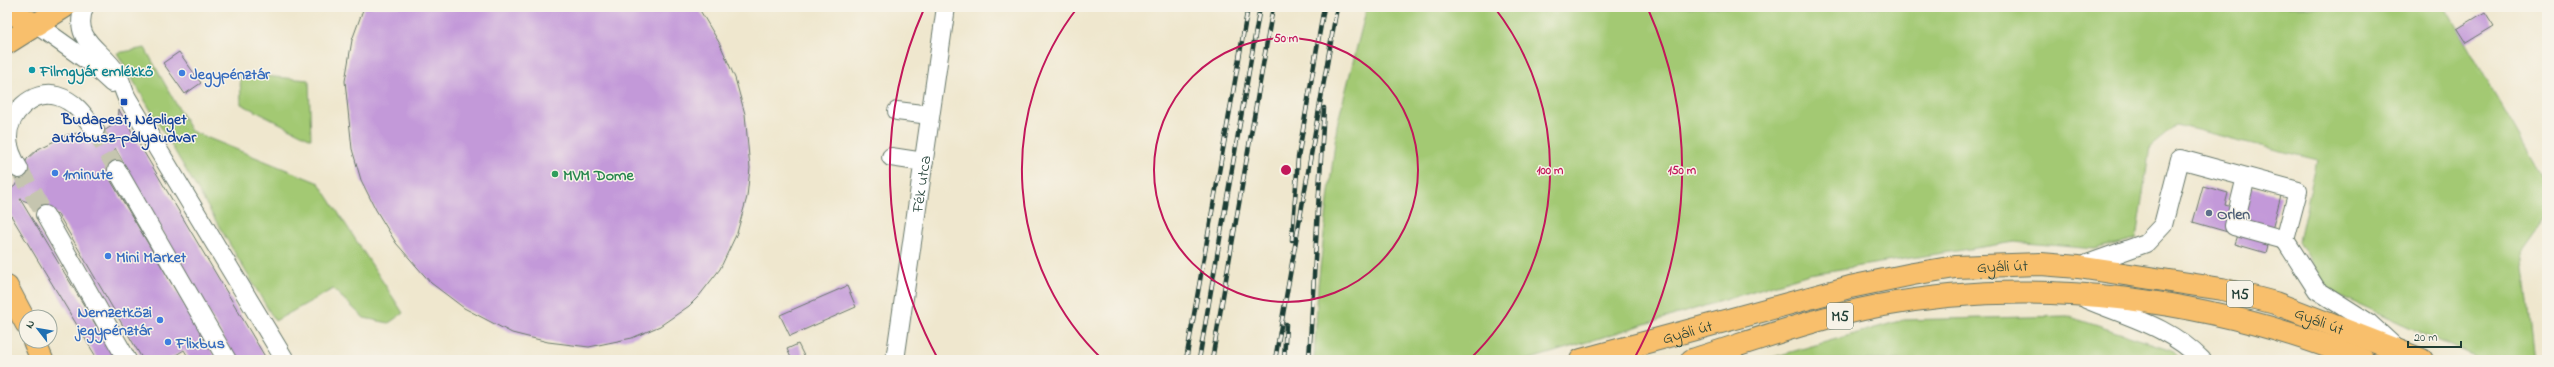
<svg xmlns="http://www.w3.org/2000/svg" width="2554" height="367" font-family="'Indie Flower',sans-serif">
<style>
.green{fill:#a3c973;stroke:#618354}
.building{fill:#c399d9}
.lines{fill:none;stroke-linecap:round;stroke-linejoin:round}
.minor-tunnel{stroke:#c5c5af;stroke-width:18;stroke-dasharray:18 9;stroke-linecap:butt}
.minor-casing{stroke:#68786a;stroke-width:20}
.major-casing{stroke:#68786a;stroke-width:24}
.minor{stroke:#fff;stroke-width:18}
.major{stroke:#f8bf6c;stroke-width:22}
.rail-casing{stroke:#1f3d34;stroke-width:4.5}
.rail{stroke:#f7f3e8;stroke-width:3;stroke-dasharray:9;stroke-linecap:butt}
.ring{fill:none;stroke:#c2185b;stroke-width:2}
.culture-dot{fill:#0f9aa8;stroke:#f7f3e8;stroke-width:1.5}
.shop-dot{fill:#3f7fe0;stroke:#f7f3e8;stroke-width:1.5}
.transit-dot{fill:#1a4fb4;stroke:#f7f3e8;stroke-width:1.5}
.leisure-dot{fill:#2e9e5b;stroke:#f7f3e8;stroke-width:1.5}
.service-dot{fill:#5c6f8a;stroke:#f7f3e8;stroke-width:1.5}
.labels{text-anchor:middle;stroke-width:3;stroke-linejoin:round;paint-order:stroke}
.shield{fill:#f7f3e8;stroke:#60746a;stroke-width:1}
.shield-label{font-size:15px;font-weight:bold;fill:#1f3d34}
.culture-label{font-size:16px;font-weight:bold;fill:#0d838f;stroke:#f7f3e8;text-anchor:start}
.shop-label{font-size:16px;font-weight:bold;fill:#366cbe;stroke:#f7f3e8;text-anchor:start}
.transit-label{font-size:16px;font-weight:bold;fill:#164399;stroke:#f7f3e8}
.leisure-label{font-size:16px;font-weight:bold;fill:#27864d;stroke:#f7f3e8;text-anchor:start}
.street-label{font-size:16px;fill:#1f3d34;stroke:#f7f3e8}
.service-label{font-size:16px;font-weight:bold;fill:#4e5e75;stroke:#f7f3e8;text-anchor:start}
.centre{fill:#c2185b;stroke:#f7f3e8;stroke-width:2}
.ring-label{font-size:12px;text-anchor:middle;font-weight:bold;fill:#c2185b;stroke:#f7f3e8;stroke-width:3;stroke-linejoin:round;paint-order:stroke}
</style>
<rect width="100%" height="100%" fill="#f7f3e8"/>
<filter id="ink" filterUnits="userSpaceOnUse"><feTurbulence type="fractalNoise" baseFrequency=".025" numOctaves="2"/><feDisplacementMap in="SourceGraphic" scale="8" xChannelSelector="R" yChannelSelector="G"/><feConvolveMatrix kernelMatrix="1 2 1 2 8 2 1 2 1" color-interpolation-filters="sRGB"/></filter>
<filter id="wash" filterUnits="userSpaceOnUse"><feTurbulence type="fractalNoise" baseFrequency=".012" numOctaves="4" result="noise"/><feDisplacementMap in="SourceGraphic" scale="16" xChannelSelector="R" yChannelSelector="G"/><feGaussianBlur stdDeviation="0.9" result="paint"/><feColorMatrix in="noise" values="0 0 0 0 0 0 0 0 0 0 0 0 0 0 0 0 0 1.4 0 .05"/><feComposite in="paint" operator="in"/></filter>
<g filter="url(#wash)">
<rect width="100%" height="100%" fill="#efe7ce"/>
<path class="green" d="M1367,7H2445L2547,185V217L2522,252L2535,360H2481L2328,290L2299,241L2317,160L2177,125L2150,147L2136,239L2095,249L2014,242L1809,274L1528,360H1314L1318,285L1337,125Z
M145,48L191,131L319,183L403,313L389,323L364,318L333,289L275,321L117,53Z
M240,74L309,80L311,139L241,104Z
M2067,316L2172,350L2181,360H1763L1903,320Z"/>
<g id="blocks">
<path class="building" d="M364,7H698L720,44L735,78L745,114L750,168L747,197L737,233L720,269L699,296L689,306L660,326L632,338L589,347L548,342L512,333L464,308L431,283L396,243L376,210L361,180L352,149L345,81L352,40Z
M2485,12L2494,26L2466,43L2457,29Z
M179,52L201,83L185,94L163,63Z
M119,110L267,360H236L115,148L111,181L217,360H190L184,350L168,360H143L58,214L20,199L117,360H98L7,209V191L15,186L27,159L38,149L67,135L79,133L96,136L118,122Z
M2203,186L2228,193L2225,205L2245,211L2251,188L2281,195L2266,253L2235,244L2238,235L2193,222Z
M847,286L856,307L790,336L780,315Z
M798,344L806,360H792L787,349Z"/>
</g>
</g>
<g filter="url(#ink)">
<use href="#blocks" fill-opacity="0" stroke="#68786a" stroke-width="1"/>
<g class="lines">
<path class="minor-tunnel" d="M95,130L117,170
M19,169L45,215"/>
<defs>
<g id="minor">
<path d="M84,7C72,41 100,48 116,72C121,79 123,90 127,98L285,360"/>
<path d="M37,25L89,62L112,83"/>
<path d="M897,111L930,115"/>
<path d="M891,157L924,162"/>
<path d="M19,169C13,159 8,149 8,138C7,114 33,89 57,96C75,101 85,116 95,130"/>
<path d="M117,170L227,360"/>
<path d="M2246,177L2234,226L2285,240"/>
<path d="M45,215L127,360"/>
<path d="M2079,267L2146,243L2163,225L2180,159L2298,191L2285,240L2317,290L2369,323L2395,347"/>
<path d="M2086,299C2128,317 2169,326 2202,360"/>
<path id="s1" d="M895,360L946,7"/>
</g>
<g id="major">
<path d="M7,11L37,25"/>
<path d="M7,43L64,7"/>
<path d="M7,287L26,323"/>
<path d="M34,341L42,360"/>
<path id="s2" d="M1581,360L1850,287L1913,274L1955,267L2041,264L2078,267L2222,289L2275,303L2422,360"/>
<path d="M1692,360C1753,341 1815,318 1878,306C2038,275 2213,299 2363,360"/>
</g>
</defs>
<use href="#minor" class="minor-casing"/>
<use href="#major" class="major-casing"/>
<use href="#minor" class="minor"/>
<use href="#major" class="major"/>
<defs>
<path id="rail" d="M1292,240L1298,158L1324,7
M1186,360L1248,7
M1199,360L1260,7
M1212,360L1273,7
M1275,360L1337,7
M1284,360L1286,324
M1309,360L1324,108"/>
</defs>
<use href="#rail" class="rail-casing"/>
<use href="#rail" class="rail"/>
</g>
</g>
<g class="ring">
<circle cx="1286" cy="170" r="132"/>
<path d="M1103 360A264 264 0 0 1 1078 7M1494 7A264 264 0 0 1 1469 360"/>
<path d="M938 359A396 396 0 0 1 924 9M1648 9A396 396 0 0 1 1634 359"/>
</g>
<circle class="culture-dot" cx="32" cy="70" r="4"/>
<g class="shop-dot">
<circle cx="182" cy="73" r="4"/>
<circle cx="55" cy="173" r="4"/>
<circle cx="108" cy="256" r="4"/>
<circle cx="160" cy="320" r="4"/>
<circle cx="168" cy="342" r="4"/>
</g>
<rect class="transit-dot" x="120" y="98" width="8" height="8" rx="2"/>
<circle class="leisure-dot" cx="555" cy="174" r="4"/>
<circle class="service-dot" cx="2209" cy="213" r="4"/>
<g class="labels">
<g class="shield">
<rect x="2227" y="281" width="26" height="26" rx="3"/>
<rect x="1827" y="303" width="26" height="26" rx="3"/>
</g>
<g class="shield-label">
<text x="2240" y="299">M5</text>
<text x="1840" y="321">M5</text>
</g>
<g class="culture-label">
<text x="40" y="76">Filmgyár emlékkő</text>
</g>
<g class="shop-label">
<text x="190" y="79">Jegypénztár</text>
<text x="63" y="179">1minute</text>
<text x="116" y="262">Mini Market</text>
<text x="152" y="317" text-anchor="end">Nemzetközi<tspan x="152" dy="18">jegypénztár</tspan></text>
<text x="176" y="348">Flixbus</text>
</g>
<g class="transit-label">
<text x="124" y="124">Budapest, Népliget<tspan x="124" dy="18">autóbusz-pályaudvar</tspan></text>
</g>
<g class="leisure-label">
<text x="563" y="180">MVM Dome</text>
</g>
<g class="street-label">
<text dy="6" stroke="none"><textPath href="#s1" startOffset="178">Fék utca</textPath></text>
<text dy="6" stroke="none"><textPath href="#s2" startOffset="433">Gyáli út</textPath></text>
<text dy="6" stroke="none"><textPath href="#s2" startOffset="757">Gyáli út</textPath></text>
<text dy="6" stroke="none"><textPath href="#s2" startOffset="110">Gyáli út</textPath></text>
</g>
<g class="service-label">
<text x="2217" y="219">Orlen</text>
</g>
</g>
<circle cx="1286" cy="170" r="6" class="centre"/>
<g class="ring-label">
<text x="1286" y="42">50 m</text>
<text x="1550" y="174">100 m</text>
<text x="1682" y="174">150 m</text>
</g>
<rect width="2554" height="367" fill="none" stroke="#f7f3e8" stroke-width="24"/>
<g transform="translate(38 329) rotate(301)"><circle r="19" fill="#f7f3e8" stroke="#a1aaa0"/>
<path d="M0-3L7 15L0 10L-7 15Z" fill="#1f6fb2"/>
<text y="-6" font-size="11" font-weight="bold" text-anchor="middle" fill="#1f3d34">N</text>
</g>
<path d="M2408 341v6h53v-6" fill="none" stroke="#1f3d34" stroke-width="2"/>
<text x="2414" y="341" font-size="12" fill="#1f3d34" stroke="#f7f3e8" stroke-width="3" paint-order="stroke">20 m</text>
</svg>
